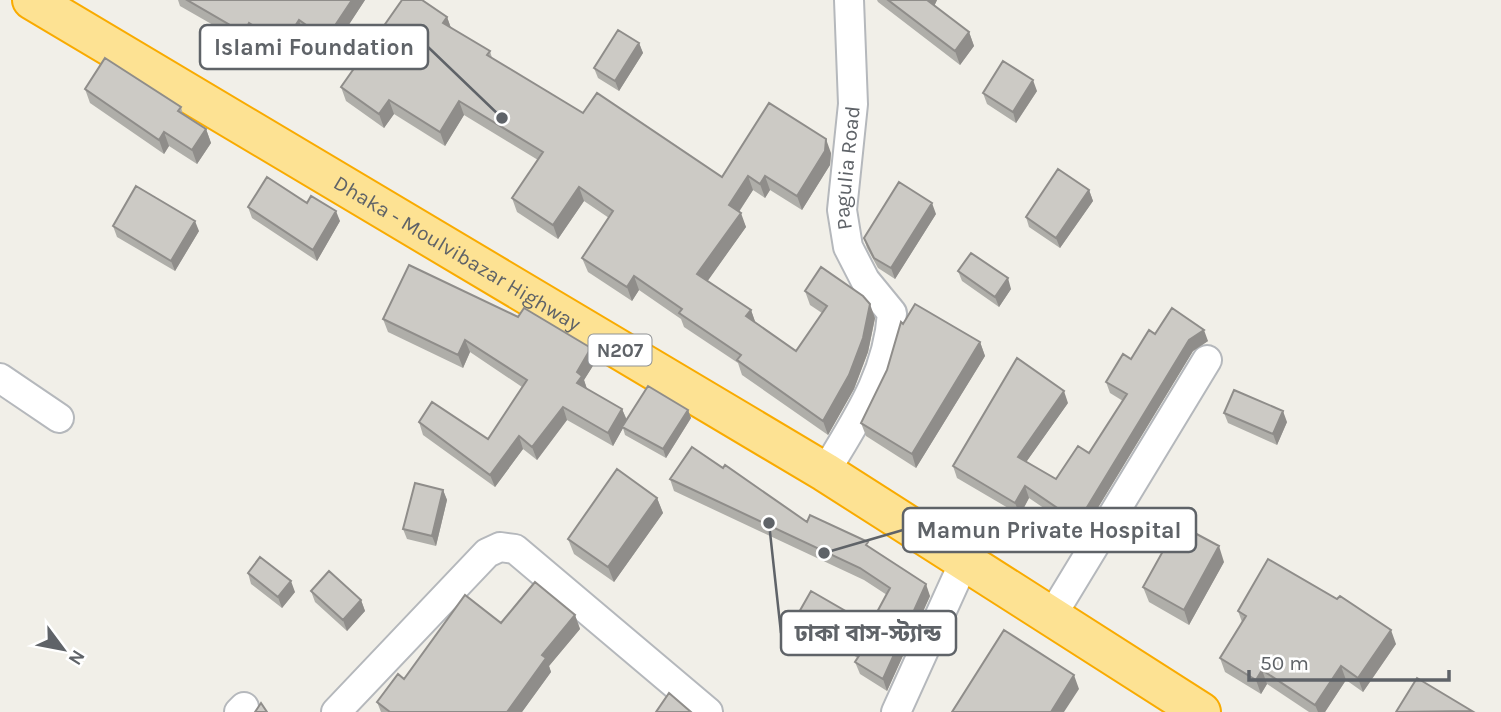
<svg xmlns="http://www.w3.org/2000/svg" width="1501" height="712" font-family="Karla,'Noto Sans Bengali',sans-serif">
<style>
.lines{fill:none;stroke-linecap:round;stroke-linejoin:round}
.minor-casing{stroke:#b5b8bc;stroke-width:32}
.highway-casing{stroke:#f9ab00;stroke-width:42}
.minor{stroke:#fff;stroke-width:28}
.highway{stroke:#fde293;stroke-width:38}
.wall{fill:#afaea9}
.shaded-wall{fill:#8f8d8a}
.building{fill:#cccac5;stroke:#8f8d8a;stroke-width:2}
.labels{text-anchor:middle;stroke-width:5;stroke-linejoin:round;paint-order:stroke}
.shield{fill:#fff;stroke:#8f9295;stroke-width:2}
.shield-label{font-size:19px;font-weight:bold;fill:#5f6368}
.street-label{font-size:21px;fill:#5f6368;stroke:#fff}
.leader{fill:none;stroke:#5f6368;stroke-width:2.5}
.callout-dot{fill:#5f6368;stroke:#fff;stroke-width:2.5}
.callout{fill:#fff;stroke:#5f6368;stroke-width:2.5}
.callout-label{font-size:23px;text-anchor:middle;font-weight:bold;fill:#5f6368}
</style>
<rect width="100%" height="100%" fill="#f1efe8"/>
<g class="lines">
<defs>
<g id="minor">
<path d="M0,378L59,418"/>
<path id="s1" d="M825,472C856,420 888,375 892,313L865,280L848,247L842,210L853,104L849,0"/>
<path d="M1051,617L1207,360"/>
<path d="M239,712L244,707"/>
<path d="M336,712L487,553L500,547L515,549L708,712"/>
<path d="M896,712L964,562"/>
</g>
<g id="highway">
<path id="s2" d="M32,0L825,472L1201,712"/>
</g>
</defs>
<use href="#minor" class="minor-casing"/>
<use href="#highway" class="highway-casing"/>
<use href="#minor" class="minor"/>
<use href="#highway" class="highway"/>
</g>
<path class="wall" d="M178,0H365L331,52L303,33L288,57L254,36L248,45L180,6Z
M877,0H937L934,6L969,32L974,46L960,65L878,2Z
M447,17L451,28L490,51L492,58L583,113L722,177L831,153L830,165L802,210L770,190L765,198L753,190L739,212L746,227L707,281L751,310L755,322L796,351L822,313L810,305L805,291L875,318L868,352L854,389L828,435L742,375L738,363L684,327L681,319L639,290L632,301L588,272L582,258L609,218L584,201L558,239L517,212L512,198L538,160L464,115L445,146L394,114L384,128L346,101L341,87Z
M639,43L643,53L619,91L598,78L594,68Z
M85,89L181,107L183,115L206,129L211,143L197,164L169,146L164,154L90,103Z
M1037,91L1016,123L987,104L983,93Z
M1089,190L1093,201L1060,248L1029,227L1026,217Z
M307,203L340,221L317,261L252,218L248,207Z
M936,214L895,279L878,268L867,248L864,238Z
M113,226L199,231L175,271L117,237Z
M958,271L1011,289L999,307L962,281Z
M383,319L596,361L584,380L587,389L622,409L627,420L688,410L691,418L666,458L625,435L623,428L613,446L567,420L537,460L523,449L495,487L423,435L419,422L488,439L522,387L470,352L463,368L388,332Z
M903,324L980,342L985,356L916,468L866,436L861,423L887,370Z
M1155,334L1208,341L1193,351L1082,534L1029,498L1020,515L957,478L953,466L1068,403L1026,462L1056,479L1089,453L1123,401L1110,393L1106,382L1131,359Z
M1224,413L1287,422L1277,445L1228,423Z
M670,479L807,522L869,547L930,596L887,691L860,674L855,662L858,658L802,626L798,614L870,625L887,595L864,580L674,491Z
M443,490L447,500L436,546L407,539L403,529Z
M657,498L663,513L614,582L574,554L568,539Z
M1224,562L1189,625L1149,602L1143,587Z
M248,573L295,592L282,608L251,584Z
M311,591L361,600L365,611L347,631L315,602Z
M1238,611L1396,644L1363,692L1346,680L1325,712H1309L1267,684L1261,694L1225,672L1220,658L1242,622Z
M575,615L580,629L549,666L551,672L522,712H381L377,702L404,679L501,623Z"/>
<path class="shaded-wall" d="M352,0H365L331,52L326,39Z
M926,0H937L931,13Z
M447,17L452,31L443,23Z
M299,20L303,33L288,57L283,45Z
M249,23L254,36L248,45L244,33Z
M969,32L974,46L960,65L955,51Z
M639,43L643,53L619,91L615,81Z
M1033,80L1037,91L1016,123L1013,112Z
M389,100L394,114L384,128L379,114Z
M459,101L464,115L445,146L440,132Z
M206,129L211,143L197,164L192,150Z
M164,132L169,146L164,154L159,140Z
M826,139L831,153L830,165L802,210L797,196Z
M748,176L753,190L734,219L729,205Z
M765,176L770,190L765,198L760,184Z
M579,187L584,201L558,239L553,225Z
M1089,190L1093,201L1060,248L1056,238Z
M932,203L936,214L895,279L891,268Z
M336,211L340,221L317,261L313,250Z
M741,213L746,227L702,289L697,274Z
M195,221L199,231L175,271L171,261Z
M634,276L639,290L632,301L627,287Z
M1008,278L1011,289L999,307L995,297Z
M870,304L875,318L868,352L854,389L828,435L823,421Z
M751,310L756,324L746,316Z
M1204,330L1208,341L1193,351L1082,534L1078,522L1189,340Z
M465,340L470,352L463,368L458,355Z
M980,342L985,356L916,468L912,454Z
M591,348L596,361L584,380L587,389L577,383V372Z
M1064,391L1068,403L1022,468L1018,457Z
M563,407L567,420L537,460L532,447Z
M622,409L627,421L613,446L608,433Z
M688,410L691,418L666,458L663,449Z
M1283,411L1287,422L1277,445L1273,434Z
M519,436L523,449L495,487L490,475Z
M1025,486L1029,498L1020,515L1015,503Z
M443,490L447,500L436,546L432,536Z
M657,498L663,513L614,582L608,567Z
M1219,546L1224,562L1189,625L1184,610Z
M291,581L295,592L282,608L278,597Z
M926,584L930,596L887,691L883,679Z
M361,600L365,611L347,631L343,620Z
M575,615L580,629L549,666L551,672L522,712H507L542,655Z
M1391,630L1396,644L1363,692L1358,678Z
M1341,666L1346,680L1325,712H1318L1315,705Z
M1262,670L1267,684L1261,694L1256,680Z
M1074,675L1079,689L1064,712H1051Z"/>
<path class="building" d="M187,0H352L326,39L299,20L283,45L249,23L244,33Z
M402,0H422L447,17L443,23L490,51L487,55L583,113L597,93L722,177L769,103L826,139L825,151L797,196L765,176L760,184L748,176L729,205L741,213L697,274L751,310L746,316L796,351L827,306L805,291L821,267L863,296L870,304L863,338L849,375L823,421L737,360L741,355L679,313L682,309L634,276L627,287L582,258L613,211L579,187L553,225L512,198L543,152L459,101L440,132L389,100L379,114L341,87Z
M888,0H927L969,32L955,51Z
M618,30L639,43L615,81L594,68Z
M105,58L181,107L178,111L206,129L192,150L164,132L159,140L85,89Z
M1003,61L1033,80L1013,112L983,93Z
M1058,169L1089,190L1056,238L1026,217Z
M267,177L307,203L311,196L336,211L313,250L248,207Z
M899,182L932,203L891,268L874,258L864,238Z
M136,186L195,221L171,261L113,226Z
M971,253L1008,278L995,297L958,271Z
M409,265L518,317L524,308L591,348L577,372L582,376L577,383L622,409L608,433L563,407L532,447L519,436L490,475L419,422L432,402L488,439L527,380L465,340L458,355L383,319Z
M915,304L980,342L912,454L861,423L887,370L901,322L903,324Z
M1172,308L1204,330L1189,340L1078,522L1025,486L1015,503L953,466L1017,358L1064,391L1018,457L1056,479L1078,446L1089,453L1127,394L1106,382L1123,354L1131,359L1149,330L1155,334Z
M648,386L688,410L663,449L622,427Z
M1234,390L1283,411L1273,434L1224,413Z
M692,447L723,468L725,465L807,522L810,515L868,542L866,545L926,584L883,679L855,662L862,651L798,614L811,591L870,625L890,588L860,568L670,479Z
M617,469L657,498L608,567L568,539Z
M415,483L443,490L432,536L403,529Z
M1178,524L1219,546L1184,610L1143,587Z
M260,557L291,581L278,597L248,573Z
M1268,559L1337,599L1340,596L1391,630L1358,678L1341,666L1315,705L1262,670L1256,680L1220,658L1246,616L1238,611Z
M329,571L361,600L343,620L311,591Z
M535,582L575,615L542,655L546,658L507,712H390L377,702L398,674L404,679L465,595L501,623Z
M1004,630L1074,675L1051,712H952Z
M1417,678L1472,711L1396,712Z
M669,693L691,712H656Z
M261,703L267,712H255Z"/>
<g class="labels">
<rect class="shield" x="588.5" y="334.5" width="63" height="31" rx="5"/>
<g class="shield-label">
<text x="620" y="357">N207</text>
</g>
<g class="street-label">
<text dy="7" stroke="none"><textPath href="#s1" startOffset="334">Pagulia Road</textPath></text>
<text dy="7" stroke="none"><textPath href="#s2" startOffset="495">Dhaka - Moulvibazar Highway</textPath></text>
</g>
</g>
<path class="leader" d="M502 118L428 47M824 553L903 530M769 523L781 633"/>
<g class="callout-dot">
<circle cx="502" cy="118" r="7"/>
<circle cx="824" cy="553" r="7"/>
<circle cx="769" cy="523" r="7"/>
</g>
<g class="callout">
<rect x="200" y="25" width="228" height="44" rx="7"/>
<rect x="903" y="508" width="293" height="44" rx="7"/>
<rect x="781" y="611" width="175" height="44" rx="7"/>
</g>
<g class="callout-label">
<text x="314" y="55">Islami Foundation</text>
<text x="1049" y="538">Mamun Private Hospital</text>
<text x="868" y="641">ঢাকা বাস-স্ট্যান্ড</text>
</g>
<g transform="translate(63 649) rotate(122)" stroke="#ffffff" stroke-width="5" paint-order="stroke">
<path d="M0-5L12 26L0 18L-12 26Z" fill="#5f6368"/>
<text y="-10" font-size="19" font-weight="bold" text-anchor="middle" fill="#5f6368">N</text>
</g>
<path d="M1249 670v10h200v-10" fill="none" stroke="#5f6368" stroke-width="3.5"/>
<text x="1260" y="670" font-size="21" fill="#5f6368" stroke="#ffffff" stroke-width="5" paint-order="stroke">50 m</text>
</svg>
